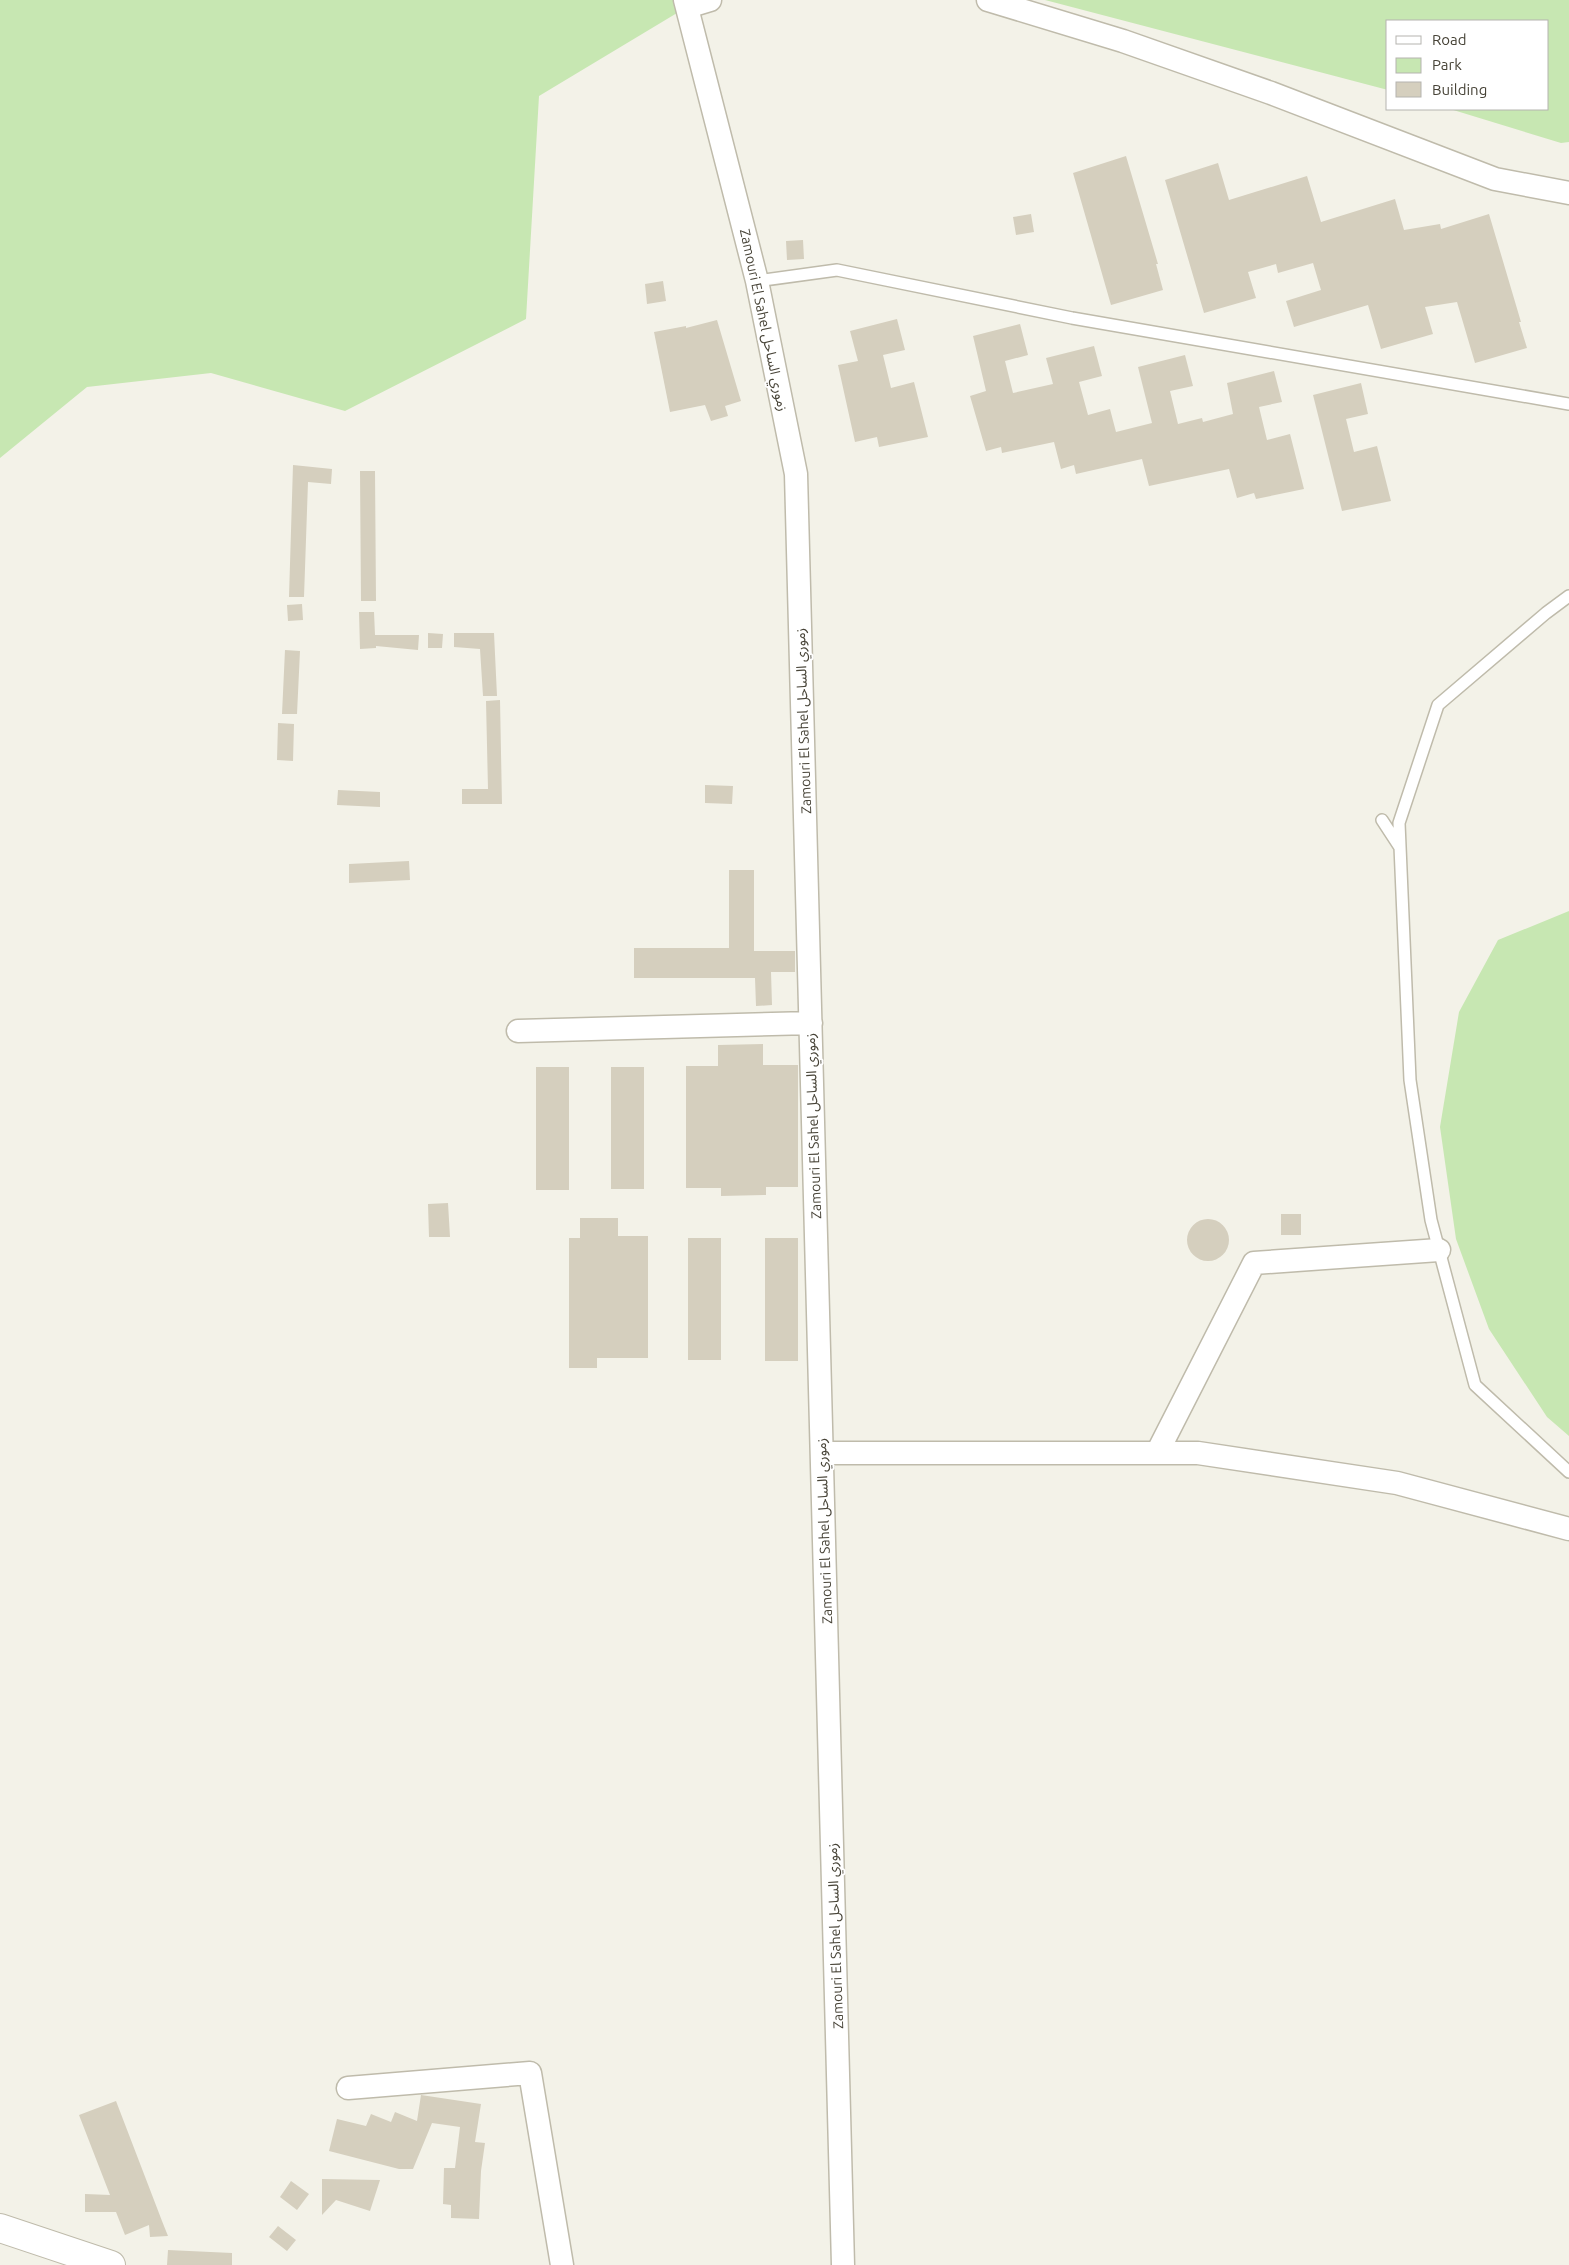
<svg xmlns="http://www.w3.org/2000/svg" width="1569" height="2265" font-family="Ubuntu,'Noto Sans Arabic',sans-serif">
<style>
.green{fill:#c7e7b2}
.building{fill:#d5cfbe}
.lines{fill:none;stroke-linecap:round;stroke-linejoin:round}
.service-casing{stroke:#bfbbab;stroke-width:14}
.minor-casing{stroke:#bfbbab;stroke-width:25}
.tertiary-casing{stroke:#bfbbab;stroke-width:30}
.service{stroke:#fff;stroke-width:11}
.minor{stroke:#fff;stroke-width:22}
.tertiary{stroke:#fff;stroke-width:28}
.labels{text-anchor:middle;stroke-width:4;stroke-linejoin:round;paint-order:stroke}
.street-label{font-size:14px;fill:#474337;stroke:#fff}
</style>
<rect width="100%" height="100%" fill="#f3f2e8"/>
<path class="green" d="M0,0H693L687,7L539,96L526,319L345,411L211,373L87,387L0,458Z
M1045,0H1569V142L1561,143L1450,109H1548V21H1388V90Z
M1569,911V1436L1547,1417L1489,1329L1456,1239L1440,1127L1459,1012L1498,940Z"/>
<path class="building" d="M1126,156L1158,264H1156L1163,290L1111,305L1073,173Z
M1218,163L1229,200L1307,176L1321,222L1395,199L1404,230L1440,224L1441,229L1489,214L1521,322H1519L1527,348L1475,363L1457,302L1425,307L1433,334L1381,349L1368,305L1294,327L1286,301L1321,290L1313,263L1278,273L1276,264L1248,272L1256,298L1204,313L1165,180Z
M1031,214L1034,232L1016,235L1013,217Z
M803,240L804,259L787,260L786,241Z
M663,281L666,301L647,304L645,284Z
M897,319L905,350L883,355L891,388L914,382L928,437L879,447L877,437L855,442L838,365L858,361L850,331Z
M717,320L741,401L725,406L728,416L711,421L705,405L670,412L654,332L686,326V328Z
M1020,324L1028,355L1005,361L1013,393L1053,384L1046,358L1094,346L1102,376L1079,382L1088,415L1110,409L1116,432L1152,423L1138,367L1185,355L1193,386L1170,391L1178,424L1202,418L1203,422L1233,414L1227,383L1274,371L1282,402L1259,407L1267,440L1290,434L1304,489L1256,499L1254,493L1237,498L1229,469L1149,486L1142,459L1076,474L1074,465L1061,469L1054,442L1002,453L1001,447L986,451L970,396L986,391L973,336Z
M1361,383L1368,414L1346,419L1354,452L1377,446L1391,501L1342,511L1313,395Z
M293,465L332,469L331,484L308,482L304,597H289Z
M360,471H375L376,601H361Z
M302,604L303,620L288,621L287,605Z
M359,612H374L375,635H419L418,650L376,646V648L360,649Z
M428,633L443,634L442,648H428Z
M454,633H494L497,696H483L480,649L454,647Z
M285,650L300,651L297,714H282Z
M500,700L502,804H462V789H488L486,701Z
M278,723L294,724L293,761L277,760Z
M705,785L733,786L732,804L705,803Z
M338,790L380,792V807L337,805Z
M409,861L410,880L349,883V864Z
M729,870H754V951H795V972H771L772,1005L756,1006L755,978H634V948H729Z
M763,1044V1065H798V1187H766V1195L721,1196V1188H686V1066H718V1045Z
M536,1067H569V1190H536Z
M611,1067H644V1189H611Z
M448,1203L450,1237H429L428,1204Z
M1281,1214H1301V1235H1281Z
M580,1218H618V1236H648V1358H597V1368H569V1238H580Z
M1187 1240a21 21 0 1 1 42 0a21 21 0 1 1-42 0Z
M688,1238H721V1360H688Z
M765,1238H798V1361H765Z
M421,2095L481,2104L475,2142L485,2143L481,2171L479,2219L451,2218V2205L443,2204L444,2168H455L460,2127L432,2123L413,2169H399L329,2151L337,2119L366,2126L371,2114L391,2122L395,2112L417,2121Z
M116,2101L162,2221L168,2236L150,2237L149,2225L125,2235L116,2212H85V2194L110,2195L79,2115Z
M322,2179L380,2180L370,2211L336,2200L322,2215Z
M291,2181L309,2194L297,2210L280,2197Z
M278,2226L296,2240L287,2251L269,2237Z
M168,2250L232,2253V2265H167Z"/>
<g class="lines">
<defs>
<path id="service" d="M757,281L837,270L1072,318L1569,404
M1569,596L1546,613L1438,705L1399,823L1410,1080L1431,1220L1475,1385L1569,1472
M1382,820L1399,846"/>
<path id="minor" d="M685,0L757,281L796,474L843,2265
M988,0L1123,41L1271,93L1495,179L1569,193
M687,7L710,0
M518,1031L811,1023
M822,1453H1198L1397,1483L1569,1529
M1157,1453L1254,1263L1439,1250
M348,2088L530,2073L562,2265"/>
<path id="tertiary" d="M0,2228L111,2265"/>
</defs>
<use href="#service" class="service-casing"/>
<use href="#minor" class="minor-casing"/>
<use href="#tertiary" class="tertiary-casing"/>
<use href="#service" class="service"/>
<use href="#minor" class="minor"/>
<use href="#tertiary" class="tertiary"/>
</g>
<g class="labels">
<g class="street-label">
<text transform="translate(764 320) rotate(78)" y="5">Zamouri El Sahel زموري الساحل</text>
<text transform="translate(803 721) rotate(-92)" y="5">Zamouri El Sahel زموري الساحل</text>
<text transform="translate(813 1126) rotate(-92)" y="5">Zamouri El Sahel زموري الساحل</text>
<text transform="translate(824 1531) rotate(-92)" y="5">Zamouri El Sahel زموري الساحل</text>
<text transform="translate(835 1936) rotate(-92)" y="5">Zamouri El Sahel زموري الساحل</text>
</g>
</g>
<rect x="1386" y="20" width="162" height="90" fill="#ffffff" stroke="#b5b4af"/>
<rect x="1396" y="36" width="25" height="8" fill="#ffffff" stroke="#b5b4af"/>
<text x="1432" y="45" font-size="15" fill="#474337">Road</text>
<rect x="1396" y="58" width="25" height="15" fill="#c7e7b2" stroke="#b5b4af"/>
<text x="1432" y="70" font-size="15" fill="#474337">Park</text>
<rect x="1396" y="82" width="25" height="15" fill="#d5cfbe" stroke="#b5b4af"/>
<text x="1432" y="95" font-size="15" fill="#474337">Building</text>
</svg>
